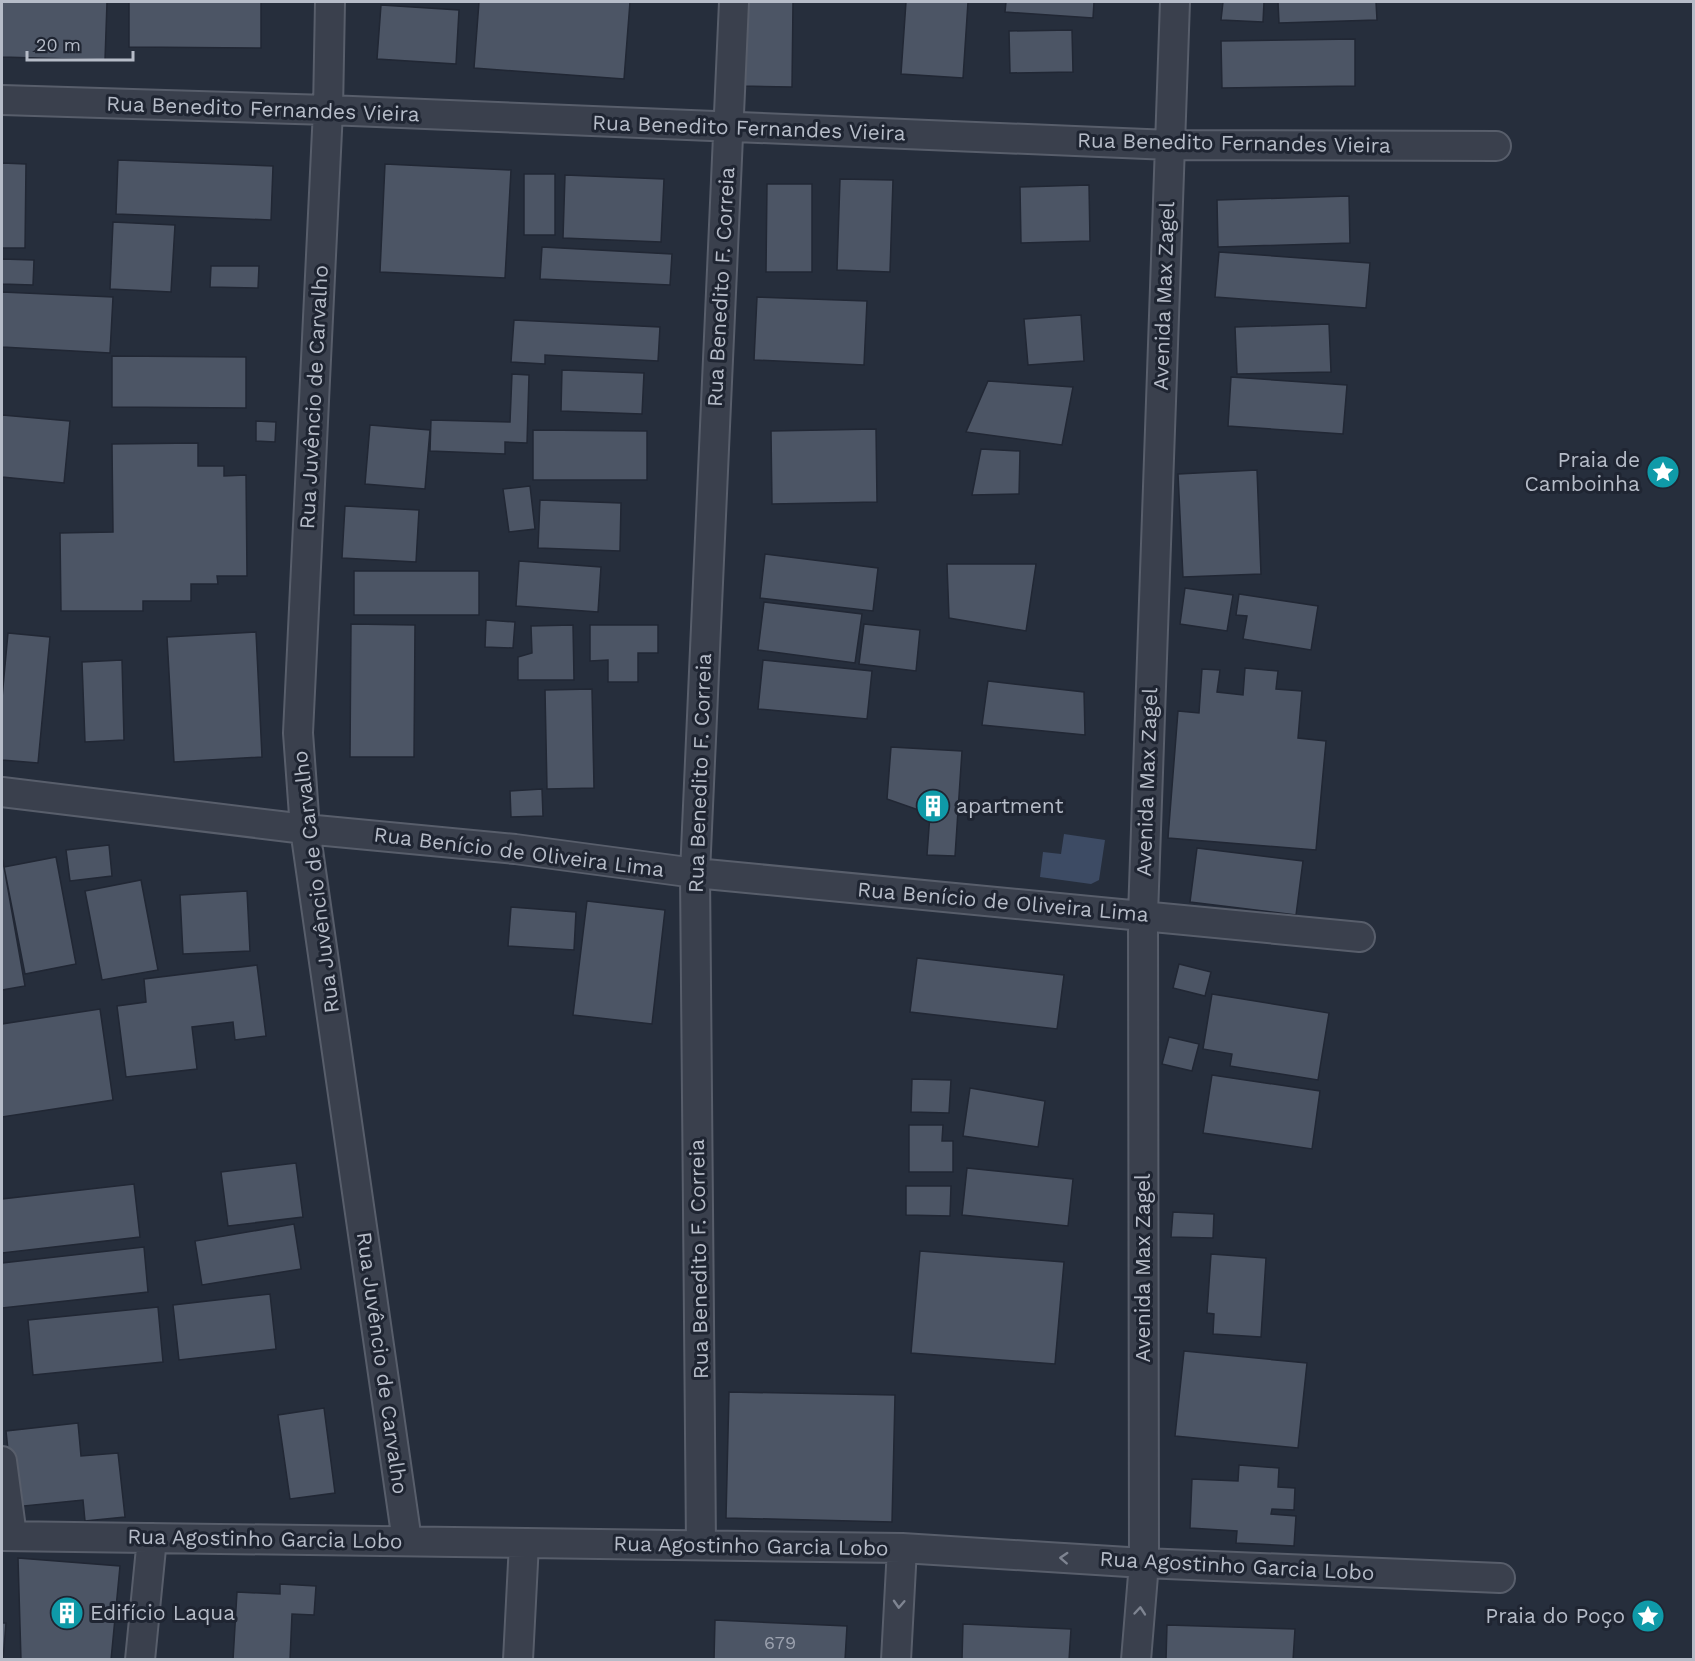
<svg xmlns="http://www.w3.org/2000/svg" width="1695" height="1661" font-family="'Work Sans',sans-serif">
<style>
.water{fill:#3d4b64}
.building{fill:#4c5565;stroke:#212734;stroke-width:1.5}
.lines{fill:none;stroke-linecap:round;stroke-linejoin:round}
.street-casing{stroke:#585e6b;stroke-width:32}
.street{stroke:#3a404d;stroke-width:28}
.oneway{stroke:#7e8491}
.labels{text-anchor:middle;stroke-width:6;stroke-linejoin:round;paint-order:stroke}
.number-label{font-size:18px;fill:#9ca2af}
.street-label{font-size:21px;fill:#b6bcc8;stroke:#1f2532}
.poi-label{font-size:21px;fill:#b6bcc8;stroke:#1f2532;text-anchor:end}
</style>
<rect width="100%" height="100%" fill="#262e3c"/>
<path class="water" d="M1064,834L1105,840L1099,880L1091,884L1040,877L1043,852L1061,854Z"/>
<path class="building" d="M2,2H107L105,60L2,57Z
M129,2H261V48L129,47Z
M479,2H630L624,79L474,68Z
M743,2H793L792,87L742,86Z
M906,2H968L963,78L901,74Z
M1006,2H1094L1093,18L1005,12Z
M1223,2H1264L1263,22L1221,20Z
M1278,2H1376L1377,20L1279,23Z
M381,5L459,10L456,64L377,59Z
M1072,30L1073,72L1010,73L1009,31Z
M1355,39V86L1222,88L1221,41Z
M118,160L273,166L271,220L116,214Z
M2,163L26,164L25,248H2Z
M385,164L511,170L505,278L380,272Z
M524,174H555V235H524Z
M565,175L664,179L661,242L563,238Z
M840,179L893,180L890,272L837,270Z
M767,184H812V272H766Z
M1089,185L1090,241L1021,243L1020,187Z
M1349,196L1350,243L1218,247L1217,200Z
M113,222L175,225L171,292L110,289Z
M542,247L672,254L670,285L540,279Z
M1219,252L1370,263L1366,308L1215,297Z
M2,259L34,260L33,285L2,284Z
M211,266H259L258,288L210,287Z
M2,292L113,297L110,353L2,347Z
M757,297L867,301L864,365L754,360Z
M1081,315L1084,361L1028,365L1024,319Z
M514,320L660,327L658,361L545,355V364L511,362Z
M1329,324L1331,372L1237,374L1235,327Z
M112,356L246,357V408L112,407Z
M562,370L644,373L642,414L561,411Z
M512,374L529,375L527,443L505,442V454L430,451L431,420L510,422Z
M1231,377L1347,385L1343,434L1228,426Z
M988,381L1073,387L1062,445L966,432Z
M2,415L70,421L64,483L2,477Z
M256,421L276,422L275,442L256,441Z
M370,425L430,430L425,489L365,484Z
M876,429L877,502L772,504L771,431Z
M533,430L647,431V480H533Z
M198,443V466H224V476L246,475L247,576H217L218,584H191V601H143V611H61L60,533L113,532L112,444Z
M981,449L1020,451L1019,494L972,495Z
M1257,470L1261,574L1183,577L1178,474Z
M530,486L535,529L509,532L503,489Z
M540,500L621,503L620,551L538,548Z
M345,506L419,510L416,562L342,558Z
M765,554L878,568L873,611L760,598Z
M519,561L601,567L598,612L516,606Z
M947,564H1036L1026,631L949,618Z
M354,571H479V615H354Z
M1185,588L1233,595L1227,631L1180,624Z
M1239,594L1318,606L1311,650L1243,639L1247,616L1236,615Z
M764,602L862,614L855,663L758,650Z
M486,620L515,622L513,648L485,647Z
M351,624L415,625L414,757H350Z
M864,624L920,630L916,671L859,664Z
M573,625L574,680H518V657L532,653L531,626Z
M590,625H658V653H638V682H608V660L590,661Z
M256,632L262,757L174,762L167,637Z
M8,633L50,637L38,763L2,760V698Z
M122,660L124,740L85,742L82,662Z
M763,660L872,671L867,719L758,709Z
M1245,668L1278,671L1276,689L1302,691L1298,738L1326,741L1316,850L1168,838L1178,711L1199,713L1202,669L1220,670L1217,692L1243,695Z
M988,681L1084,692L1085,735L982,725Z
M592,689L594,788L547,789L545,690Z
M891,747L962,751L955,856L927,855L930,814L887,799Z
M542,789L543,816L511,817L510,791Z
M109,845L112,876L70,881L66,850Z
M1197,848L1303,861L1296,915L1190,902Z
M56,857L76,964L25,974L4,867Z
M3,861L25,986L2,990V862Z
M141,880L158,970L102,980L85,891Z
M247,891L250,951L183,954L180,895Z
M587,901L665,910L652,1024L573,1015Z
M511,907L576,912L574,950L508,946Z
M917,958L1064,975L1057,1029L910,1012Z
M1179,964L1211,972L1205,996L1173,988Z
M257,965L266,1036L235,1040L233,1022L192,1027L197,1069L126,1077L117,1006L146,1002L144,979Z
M1212,994L1329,1013L1318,1080L1230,1066L1232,1054L1203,1049Z
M100,1009L113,1100L2,1117V1024Z
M1169,1037L1199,1044L1192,1071L1162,1064Z
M1212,1075L1320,1091L1312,1149L1203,1133Z
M912,1079L951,1080L949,1113L911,1112Z
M970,1088L1045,1101L1038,1147L963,1136Z
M909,1125H943L942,1141H953V1172H909Z
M296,1163L303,1217L228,1226L221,1172Z
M967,1168L1073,1179L1068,1226L962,1215Z
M134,1184L140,1237L2,1253V1199Z
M906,1186H951L950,1216L906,1215Z
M1173,1212L1214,1214L1213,1238L1171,1237Z
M294,1224L301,1269L202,1285L195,1241Z
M144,1247L148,1292L2,1308V1263Z
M920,1251L1064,1262L1055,1364L911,1353Z
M1211,1254L1266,1258L1261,1337L1213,1334L1214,1314L1207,1313Z
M270,1294L276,1349L179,1360L173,1305Z
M158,1307L163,1362L33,1375L28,1320Z
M1184,1351L1307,1363L1298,1448L1175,1436Z
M729,1392L895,1395L892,1522L726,1518Z
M324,1408L335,1493L290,1499L278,1415Z
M78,1423L81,1456L118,1453L125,1517L85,1521L83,1500L14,1507L6,1431Z
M1239,1465L1279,1468L1278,1487L1295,1488L1294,1510L1272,1509L1271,1514L1296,1516L1294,1546L1236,1543L1237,1531L1190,1528L1192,1479L1238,1481Z
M18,1558L120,1566L111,1660H21Z
M280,1584L316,1586L314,1615L292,1614L290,1660H233L237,1592L280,1594Z
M715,1620L847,1626L845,1660H714Z
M2,1623H6L3,1660H2Z
M963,1624L1071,1629L1069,1660H962Z
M1167,1625L1295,1629L1293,1660H1166Z"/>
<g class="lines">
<defs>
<path id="street" d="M330,2L328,110L298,733L305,829L407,1541
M2,100L328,110L1170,145L1496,146
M2,792L305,829L515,849L695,873L1360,937
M2,1461L12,1536
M2,1536L902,1548L1144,1563L1500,1578
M701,1545L695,873L734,2
M140,1660L152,1538
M518,1660L524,1543
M896,1660L902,1548
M1136,1660L1144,1563L1143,915L1175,2"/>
</defs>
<use href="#street" class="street-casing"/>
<use href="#street" class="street"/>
</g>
<defs><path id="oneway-chevron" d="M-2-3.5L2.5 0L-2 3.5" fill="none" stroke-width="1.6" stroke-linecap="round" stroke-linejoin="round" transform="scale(1.5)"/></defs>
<g class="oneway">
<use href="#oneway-chevron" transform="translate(1064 1558) rotate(-177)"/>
<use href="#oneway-chevron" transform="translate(899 1604) rotate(93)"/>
<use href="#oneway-chevron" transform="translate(1140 1611) rotate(-85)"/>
</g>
<defs>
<symbol id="sight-disc" viewBox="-11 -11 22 22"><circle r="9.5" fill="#0f9aa8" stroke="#1f2532"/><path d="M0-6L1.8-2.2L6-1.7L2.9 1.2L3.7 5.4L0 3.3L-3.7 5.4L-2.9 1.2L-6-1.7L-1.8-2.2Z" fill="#fff"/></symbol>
<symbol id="building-disc" viewBox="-11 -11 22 22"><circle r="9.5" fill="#0f9aa8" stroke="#1f2532"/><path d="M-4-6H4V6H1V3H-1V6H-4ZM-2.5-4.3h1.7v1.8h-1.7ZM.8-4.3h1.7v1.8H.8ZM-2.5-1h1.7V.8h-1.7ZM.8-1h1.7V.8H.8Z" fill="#fff"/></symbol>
</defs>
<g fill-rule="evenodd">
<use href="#sight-disc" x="1644" y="453" width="38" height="38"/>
<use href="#building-disc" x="914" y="787" width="38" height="38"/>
<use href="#building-disc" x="48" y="1594" width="38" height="38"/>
<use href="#sight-disc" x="1629" y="1597" width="38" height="38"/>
</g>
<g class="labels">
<g class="number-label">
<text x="780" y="1649">679</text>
</g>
<g class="street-label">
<text transform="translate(263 109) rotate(2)" y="7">Rua Benedito Fernandes Vieira</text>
<text transform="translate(749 128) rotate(2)" y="7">Rua Benedito Fernandes Vieira</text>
<text transform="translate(1234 143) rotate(1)" y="7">Rua Benedito Fernandes Vieira</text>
<text transform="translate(721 287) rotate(-87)" y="7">Rua Benedito F. Correia</text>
<text transform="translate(1164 296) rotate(-88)" y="7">Avenida Max Zagel</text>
<text transform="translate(314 397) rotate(-87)" y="7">Rua Juvêncio de Carvalho</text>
<text transform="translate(700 773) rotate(-88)" y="7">Rua Benedito F. Correia</text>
<text transform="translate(1147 782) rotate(-88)" y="7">Avenida Max Zagel</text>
<text transform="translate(519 852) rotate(7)" y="7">Rua Benício de Oliveira Lima</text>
<text transform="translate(316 882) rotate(-97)" y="7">Rua Juvêncio de Carvalho</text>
<text transform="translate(1003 902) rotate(5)" y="7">Rua Benício de Oliveira Lima</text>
<text transform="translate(699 1259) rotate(-91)" y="7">Rua Benedito F. Correia</text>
<text transform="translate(1143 1268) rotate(-90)" y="7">Avenida Max Zagel</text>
<text transform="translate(382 1363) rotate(82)" y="7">Rua Juvêncio de Carvalho</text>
<text transform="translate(265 1539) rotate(1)" y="7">Rua Agostinho Garcia Lobo</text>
<text transform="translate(751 1546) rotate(1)" y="7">Rua Agostinho Garcia Lobo</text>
<text transform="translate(1237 1566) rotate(3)" y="7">Rua Agostinho Garcia Lobo</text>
</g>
<g class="poi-label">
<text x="1640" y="467">Praia de<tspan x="1640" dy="24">Camboinha</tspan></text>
<text x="956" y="813" text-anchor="start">apartment</text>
<text x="90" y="1620" text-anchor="start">Edifício Laqua</text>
<text x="1625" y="1623">Praia do Poço</text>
</g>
</g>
<rect width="1695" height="1661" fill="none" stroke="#b6bcc8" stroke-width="6"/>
<path d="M27 51v9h106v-9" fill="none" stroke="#b6bcc8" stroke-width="3"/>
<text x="36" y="51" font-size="18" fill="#b6bcc8" stroke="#1f2532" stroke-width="4.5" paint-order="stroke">20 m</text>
</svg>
